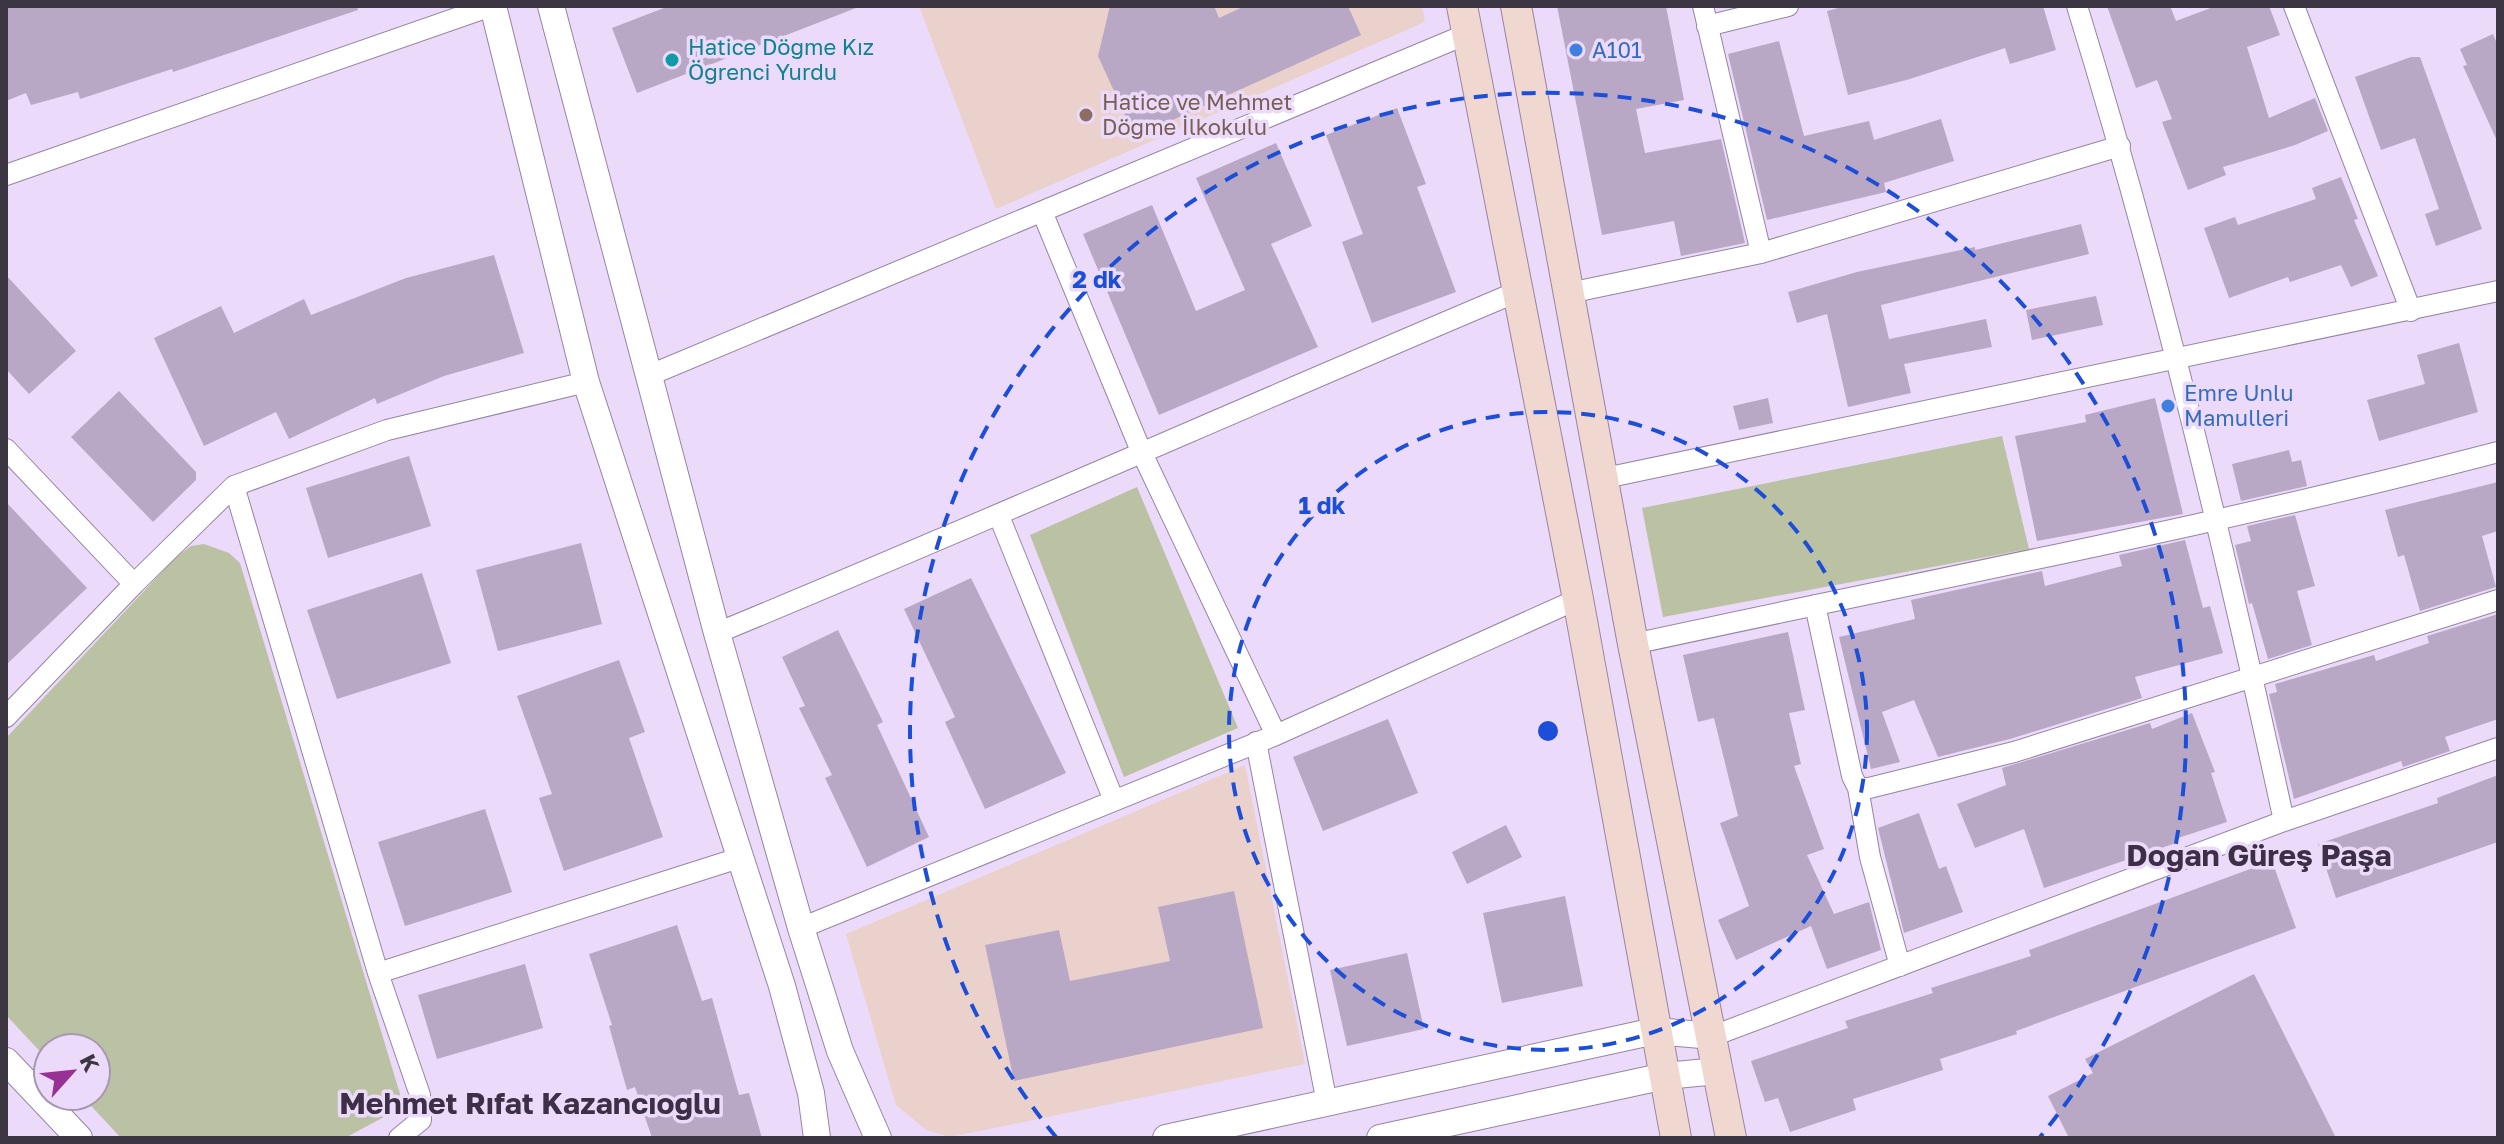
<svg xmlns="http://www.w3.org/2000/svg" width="2504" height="1144" font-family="'Golos Text',sans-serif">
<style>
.education{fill:#ebd1cb}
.green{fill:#bbc2a3}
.building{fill:#b8a8c6}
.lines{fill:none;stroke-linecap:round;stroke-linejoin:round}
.minor-casing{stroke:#9585a2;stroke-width:22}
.tertiary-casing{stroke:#9585a2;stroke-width:28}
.secondary-casing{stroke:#9585a2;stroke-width:32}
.minor{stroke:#fff;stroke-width:20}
.tertiary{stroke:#fff;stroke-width:26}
.secondary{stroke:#f0d7d0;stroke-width:30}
.ring{fill:none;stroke:#1d4ed8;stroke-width:4;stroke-dasharray:14 10}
.shop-dot{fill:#3f7fe0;stroke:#ebdaf9;stroke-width:3}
.culture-dot{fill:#0f9aa8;stroke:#ebdaf9;stroke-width:3}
.education-dot{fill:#8d6e63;stroke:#ebdaf9;stroke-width:3}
.labels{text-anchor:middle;stroke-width:7;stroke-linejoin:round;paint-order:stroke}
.culture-label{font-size:22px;fill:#0d838f;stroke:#ebdaf9;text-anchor:start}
.shop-label{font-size:22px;fill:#366cbe;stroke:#ebdaf9;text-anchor:start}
.education-label{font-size:22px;fill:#785e54;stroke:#ebdaf9;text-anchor:start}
.district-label{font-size:30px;font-weight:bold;fill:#3d2f47;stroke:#ebdaf9}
.centre{fill:#1d4ed8;stroke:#ebdaf9;stroke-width:4}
.ring-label{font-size:24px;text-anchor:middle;font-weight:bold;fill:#1d4ed8;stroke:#ebdaf9;stroke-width:7;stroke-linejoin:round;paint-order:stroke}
</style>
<rect width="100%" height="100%" fill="#ebdaf9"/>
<path class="education" d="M919,6H1422L1425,22L996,209Z
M1245,765L1305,1064L950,1137L926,1130L896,1105L846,934Z"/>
<path class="green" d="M2002,436L2029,549L1663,617L1642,508Z
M1137,487L1238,728L1124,777L1030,535Z
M204,544L229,553L240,563L400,1094L395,1111L345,1138H121L82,1096H96V1048H48V1060L6,1015V738L175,558L191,546Z"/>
<path class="building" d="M6,6H357L358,10L173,72L172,69L80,99L78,92L31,105L26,93L6,101Z
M669,6H856V8L637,93L612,28Z
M1110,6H1214L1219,18L1245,6H1348L1361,35L1135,137L1098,56Z
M1557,6H1666L1684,100L1636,109L1645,153L1721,139L1745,243L1681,256L1674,221L1602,235Z
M1846,6H2043L2056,50L2010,64L2005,48L1910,79L1848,95L1827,11Z
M2107,6H2170L2176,21L2216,6H2269L2280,35L2247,47L2269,118L2315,98L2328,131L2295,145L2223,167L2226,175L2188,190L2162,122L2172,119L2157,80L2136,88Z
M2493,34L2498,46V143L2463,66L2467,65L2460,49Z
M1779,41L1804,136L1869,121L1874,140L1941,119L1954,161L1884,183L1886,192L1767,220L1728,54Z
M2411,57H2420L2482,229L2436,246L2425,214L2439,209L2415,138L2381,150L2355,77Z
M1397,108L1426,184L1417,187L1456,292L1372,323L1342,242L1363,234L1326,135Z
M1276,143L1312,226L1271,244L1318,347L1159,415L1083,234L1152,205L1196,311L1245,290L1196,178Z
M2341,177L2358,219L2354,220L2378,276L2351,287L2341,265L2290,282L2288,277L2229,298L2204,228L2235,217L2238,225L2316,199L2312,188Z
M2081,224L2089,254L1881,305L1889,339L1986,319L1992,347L1904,364L1911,393L1848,407L1827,314L1797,323L1788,292L1857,272L1975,247V250Z
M494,255L524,353L444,376L377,404L375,398L289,439L276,412L204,446L154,338L221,306L234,333L304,299L311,315L406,278Z
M6,275L76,351L29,394L6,369Z
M2096,296L2103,325L2032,340L2026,310Z
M2459,343L2478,412L2379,441L2367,400L2425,384L2417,355Z
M119,391L196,472V480L153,522L71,437Z
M1768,398L1773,423L1739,430L1733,406Z
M2155,398L2183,514L2037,541L2015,436L2086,422L2085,415Z
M2289,450L2292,462L2301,460L2307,486L2241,501L2232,464Z
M409,456L431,526L328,558L306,488Z
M2498,482V531L2482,536L2496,587L2420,611L2404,555L2398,557L2385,510Z
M6,502L87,588L6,665Z
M2295,515L2315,586L2297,591L2312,645L2268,659L2252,603L2249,604L2235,545L2251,541L2247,526Z
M2185,540L2203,608L2210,606L2223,653L2135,677L2142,698L2010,739L1938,757L1914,700L1882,712L1900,762L1871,769L1839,637L1915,619L1911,600L2042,571L2045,586L2122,566L2119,555Z
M581,543L602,624L498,651L476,570Z
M422,573L451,663L337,699L307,610Z
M971,578L1066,773L985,809L945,722L955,717L904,609Z
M2498,614V719L2445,737L2450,751L2403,767L2401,761L2294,799L2269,694L2277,692L2275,684L2374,655L2376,661L2429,643L2427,636Z
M838,630L883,722L877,725L929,837L867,867L825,778L832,775L799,708L805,706L782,657Z
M1788,632L1805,710L1789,713L1801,764L1794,766L1824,849L1807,855L1834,914L1869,902L1881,950L1827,969L1811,926L1736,960L1718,920L1749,906L1720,823L1738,816L1714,718L1698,722L1683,655Z
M619,660L645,732L629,738L663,837L564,871L539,798L552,794L517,696Z
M2192,713L2215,772L2211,773L2227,822L2175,839L2176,843L2044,888L2024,829L1975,848L1957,804L2006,785L2002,768L2150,723L2152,729Z
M1388,719L1418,793L1323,831L1293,757Z
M2498,775V842L2336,898L2318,844L2438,803L2437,798Z
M485,809L512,892L405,926L378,842Z
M1919,813L1939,869L1946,866L1963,912L1904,933L1878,828Z
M1506,825L1522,857L1467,884L1452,852Z
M2272,861L2296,928L2016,1031L2017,1034L1940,1059L1943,1070L1853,1099L1856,1110L1790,1132L1778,1098L1765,1102L1751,1061L1848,1028L1845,1021L1933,993L1931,988L2031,956L2029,950Z
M1234,891L1263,1028L1014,1081L985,945L1059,930L1070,981L1170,961L1158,907Z
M1565,896L1583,986L1502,1003L1483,913Z
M677,925L702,1001L712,998L739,1095L749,1093L762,1138H652L635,1087L627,1090L609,1026L612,1025L589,954Z
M1407,953L1424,1029L1347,1046L1330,970Z
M525,964L543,1028L437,1059L418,995Z
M2254,974L2336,1138H2069L2048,1096L2093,1073L2085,1059Z"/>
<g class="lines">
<defs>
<path id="minor" d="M1703,6L1761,253L2120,146
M2077,6C2160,275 2224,546 2284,821
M2294,6L2411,311
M1707,26L1788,6
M6,175L491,6
M1043,214L1141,451L1276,735
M1569,293L1761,253
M650,375L1467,34
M6,449L134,584
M1605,478L2498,291
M234,486L378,973L420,1095L421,1120L399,1138
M999,516L1113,798
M1815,605L1852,776L1858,788H1869L2014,752L2498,600
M717,633C986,522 1251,404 1519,291
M1633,644C1922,581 2212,527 2498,452
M6,717L134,584L234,486L387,430L586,382
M1256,742L1327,1103
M1858,788L1870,857L1900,966
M801,928L1276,735L1578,599
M378,973L742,857
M1713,1036L2284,821L2498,748"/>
<path id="tertiary" d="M493,6L586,382L782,986L811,1093L817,1138
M551,6L717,633L801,928L840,1051L878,1138
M6,1061L79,1138
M1166,1138L1655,1031L1713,1036
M1380,1138L1665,1076L1718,1071"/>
<path id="secondary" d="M1462,6L1578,599L1676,1138
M1516,6L1633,644L1731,1138"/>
</defs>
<use href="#minor" class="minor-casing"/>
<use href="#tertiary" class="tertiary-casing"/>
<use href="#secondary" class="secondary-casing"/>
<use href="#minor" class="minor"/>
<use href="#tertiary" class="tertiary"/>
<use href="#secondary" class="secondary"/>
</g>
<g class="ring">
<circle cx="1548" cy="731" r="319"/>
<path d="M1056 1137A638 638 0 1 1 2040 1137"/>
</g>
<g class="shop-dot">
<circle cx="1576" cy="50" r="8"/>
<circle cx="2168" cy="406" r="8"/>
</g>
<circle class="culture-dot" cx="672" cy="60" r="8"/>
<circle class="education-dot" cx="1086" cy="115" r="8"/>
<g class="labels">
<g class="culture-label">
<text x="688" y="55">Hatice Döğme Kız<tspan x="688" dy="25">Öğrenci Yurdu</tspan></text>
</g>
<g class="shop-label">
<text x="1592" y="58">A101</text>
<text x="2184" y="401">Emre Unlu<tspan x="2184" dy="25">Mamulleri</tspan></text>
</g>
<g class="education-label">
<text x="1102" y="110">Hatice ve Mehmet<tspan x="1102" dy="25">Döğme İlkokulu</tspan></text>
</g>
<g class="district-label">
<text x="2259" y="866">Doğan Güreş Paşa</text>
<text x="530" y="1114">Mehmet Rıfat Kazancıoğlu</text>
</g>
</g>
<circle cx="1548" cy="731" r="12" class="centre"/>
<g class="ring-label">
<text x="1097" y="288">2 dk</text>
<text x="1322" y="514">1 dk</text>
</g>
<rect width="2504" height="1144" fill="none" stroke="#3c3642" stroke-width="16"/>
<g transform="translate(72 1072) rotate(63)"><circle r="38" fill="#ebdaf9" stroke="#a598b0" stroke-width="2"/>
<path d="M0-6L14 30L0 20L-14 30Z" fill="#983194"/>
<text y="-12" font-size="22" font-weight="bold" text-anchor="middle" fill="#3c3642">K</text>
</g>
</svg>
